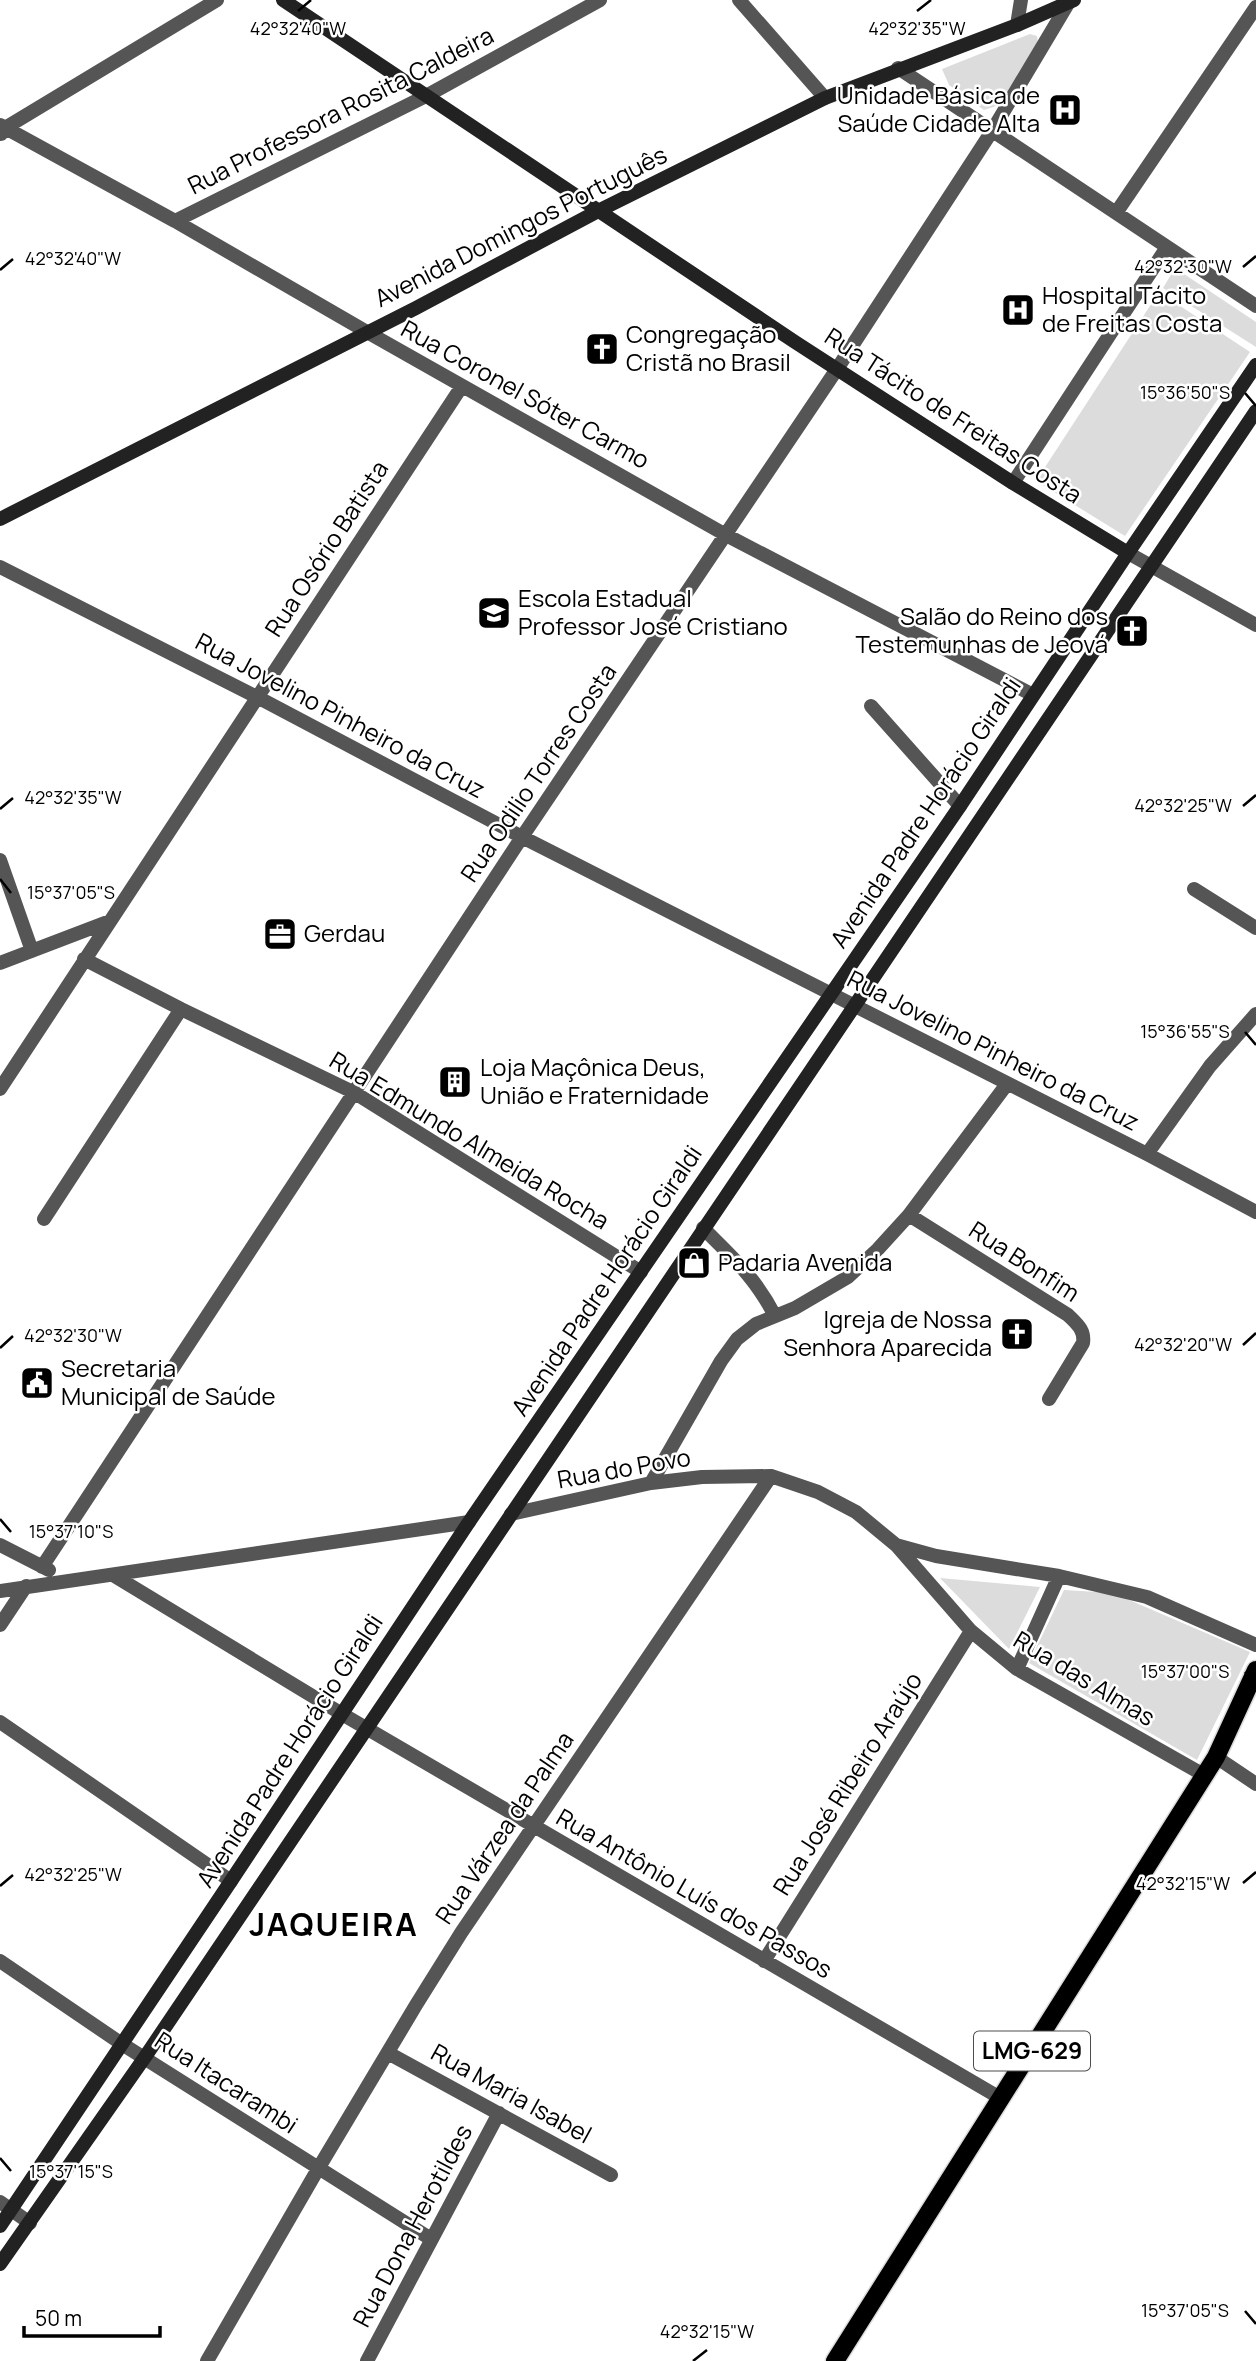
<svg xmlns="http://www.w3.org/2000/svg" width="1256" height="2361" font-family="Manrope,sans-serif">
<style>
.green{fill:#dcdcdc}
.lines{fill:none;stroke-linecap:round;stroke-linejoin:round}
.primary-casing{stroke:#dbdbdb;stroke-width:21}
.street{stroke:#555;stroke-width:14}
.secondary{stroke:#222;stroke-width:14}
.primary{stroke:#000;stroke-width:18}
.ticks{fill:none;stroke:#000;stroke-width:2.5}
.labels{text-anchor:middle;stroke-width:5;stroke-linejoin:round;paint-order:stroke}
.shield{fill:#fff;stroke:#4c4c4c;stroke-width:2}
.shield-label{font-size:23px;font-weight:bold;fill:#000}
.poi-label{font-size:24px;fill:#000;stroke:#fff;text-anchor:start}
.street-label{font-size:24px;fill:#000;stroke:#fff}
.district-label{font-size:32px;font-weight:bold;letter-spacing:2px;fill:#000;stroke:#fff}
.ticks-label{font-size:18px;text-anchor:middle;fill:#000;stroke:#fff;stroke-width:5;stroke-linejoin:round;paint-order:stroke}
</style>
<rect width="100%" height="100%" fill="#fff"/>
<path class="green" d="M1030,34L1037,36L1038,44L999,105L984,110L949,85L942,69Z
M1175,268L1256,322V347L1163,288Z
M1159,292L1250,352L1125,536L1036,481Z
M940,1578L1040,1587L1009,1649Z
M1064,1590L1113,1593L1250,1652L1197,1760L1029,1663Z"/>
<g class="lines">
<defs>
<path id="primary" d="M835,2361L1216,1757L1256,1670"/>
</defs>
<use href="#primary" class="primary-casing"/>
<path class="street" d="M739,0L825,98
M1017,25L1021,0
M898,68L1256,306
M0,125L175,221L367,332L726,535L1033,695
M1,134L5,128L217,0
M1116,213L1256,7
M175,221L426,96L600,0
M1013,483L1167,247
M1128,553L1256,625
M0,567L257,697L522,837L1147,1154L1256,1212
M871,706L960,806
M0,860L32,951
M1194,889L1256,928
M84,959L181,1009L355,1093L641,1272
M0,963L110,921
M0,1089L462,386
M1147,1154L1210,1066L1256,1014
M909,1215L1068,1315C1077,1324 1085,1330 1083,1343L1049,1399
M44,1219L181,1009
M703,1228C733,1258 755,1277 775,1316
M651,1483L721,1361L737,1339L756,1324L795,1308L848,1277L878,1249L909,1215L1007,1084
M511,1514L651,1483L702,1477L771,1476L818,1492L856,1512L896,1545L936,1556L1059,1576L1147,1597L1256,1645
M0,1545L49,1570
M896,1545L971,1631L1017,1669L1204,1775
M42,1567L522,837L837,369L992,131L1069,2
M113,1575L342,1714L1002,2099
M0,1591L469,1522
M0,1625L26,1586
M1017,1669L1059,1576
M0,1722L231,1881
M1216,1757L1256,1784
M0,1961L122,2044L431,2239
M764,1961L971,1631
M388,2053L611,2175
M0,2202L30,2223
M207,2361L318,2169L416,2005L461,1933L771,1476
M367,2361L499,2113"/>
<path class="secondary" d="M283,0L795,342L1013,483L1128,553
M0,519L416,308L600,210L825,98L1017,25L1074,0
M0,2226L231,1881L469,1522L960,806L1128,553L1256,365
M0,2264L145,2057L1256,411"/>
<use href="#primary" class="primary"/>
</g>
<path class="ticks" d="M298,11L311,0M917,11L931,0M1243,267L1256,256M0,270L13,259M1245,393L1256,406M1243,806L1256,795M0,809L13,798M0,879L11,893M1245,1032L1256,1045M1243,1345L1256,1333M0,1348L13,1336M0,1519L11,1532M1245,1672L1256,1685M1243,1883L1256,1872M0,1886L13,1875M0,2158L11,2171M1245,2311L1256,2324M693,2361L707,2350"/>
<defs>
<symbol id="hospital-square" viewBox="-11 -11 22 22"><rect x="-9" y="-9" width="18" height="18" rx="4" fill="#000" stroke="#fff"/><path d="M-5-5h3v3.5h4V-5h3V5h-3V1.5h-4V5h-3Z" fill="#fff"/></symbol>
<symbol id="church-square" viewBox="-11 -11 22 22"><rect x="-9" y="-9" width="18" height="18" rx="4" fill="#000" stroke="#fff"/><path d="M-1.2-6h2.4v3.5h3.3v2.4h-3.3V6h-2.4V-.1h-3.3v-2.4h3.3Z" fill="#fff"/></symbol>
<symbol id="school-square" viewBox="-11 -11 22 22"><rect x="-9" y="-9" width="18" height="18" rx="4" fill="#000" stroke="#fff"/><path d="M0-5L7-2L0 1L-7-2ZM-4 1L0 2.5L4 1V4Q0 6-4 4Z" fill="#fff"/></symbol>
<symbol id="office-square" viewBox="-11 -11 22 22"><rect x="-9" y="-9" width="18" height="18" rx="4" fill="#000" stroke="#fff"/><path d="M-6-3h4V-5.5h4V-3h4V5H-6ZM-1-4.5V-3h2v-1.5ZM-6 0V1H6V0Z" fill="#fff"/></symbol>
<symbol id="building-square" viewBox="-11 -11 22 22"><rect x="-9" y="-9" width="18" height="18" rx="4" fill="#000" stroke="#fff"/><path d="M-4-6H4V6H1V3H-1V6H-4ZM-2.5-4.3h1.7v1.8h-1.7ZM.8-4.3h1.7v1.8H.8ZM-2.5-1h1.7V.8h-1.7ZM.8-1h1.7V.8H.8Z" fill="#fff"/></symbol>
<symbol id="shop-square" viewBox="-11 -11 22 22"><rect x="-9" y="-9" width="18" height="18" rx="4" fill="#000" stroke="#fff"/><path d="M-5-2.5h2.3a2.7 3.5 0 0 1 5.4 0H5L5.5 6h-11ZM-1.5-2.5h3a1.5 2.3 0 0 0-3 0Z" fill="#fff"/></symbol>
<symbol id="civic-square" viewBox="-11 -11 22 22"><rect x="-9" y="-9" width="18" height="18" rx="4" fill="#000" stroke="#fff"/><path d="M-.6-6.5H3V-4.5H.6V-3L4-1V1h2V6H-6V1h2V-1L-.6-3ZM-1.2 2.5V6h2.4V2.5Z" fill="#fff"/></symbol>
</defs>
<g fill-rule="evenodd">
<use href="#hospital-square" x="1046" y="91" width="38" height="38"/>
<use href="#hospital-square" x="999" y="291" width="38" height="38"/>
<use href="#church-square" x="583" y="330" width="38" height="38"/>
<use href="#school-square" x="475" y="594" width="38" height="38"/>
<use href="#church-square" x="1113" y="612" width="38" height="38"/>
<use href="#office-square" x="261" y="915" width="38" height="38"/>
<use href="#building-square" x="436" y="1063" width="38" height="38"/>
<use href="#shop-square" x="675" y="1244" width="38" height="38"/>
<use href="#church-square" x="998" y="1315" width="38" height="38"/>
<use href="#civic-square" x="18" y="1364" width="38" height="38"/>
</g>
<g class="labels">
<rect class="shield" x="974" y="2031.5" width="116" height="39" rx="5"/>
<g class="shield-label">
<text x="1032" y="2059">LMG-629</text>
</g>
<g class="poi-label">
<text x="1040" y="104" text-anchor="end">Unidade Básica de<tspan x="1040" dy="28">Saúde Cidade Alta</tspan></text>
<text x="1042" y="304">Hospital Tácito<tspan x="1042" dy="28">de Freitas Costa</tspan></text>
<text x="626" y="343">Congregação<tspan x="626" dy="28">Cristã no Brasil</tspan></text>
<text x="518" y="607">Escola Estadual<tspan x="518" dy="28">Professor José Cristiano</tspan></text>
<text x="1108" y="625" text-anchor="end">Salão do Reino dos<tspan x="1108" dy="28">Testemunhas de Jeová</tspan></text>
<text x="304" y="942">Gerdau</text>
<text x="480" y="1076">Loja Maçônica Deus,<tspan x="480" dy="28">União e Fraternidade</tspan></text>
<text x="718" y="1271">Padaria Avenida</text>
<text x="992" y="1328" text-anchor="end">Igreja de Nossa<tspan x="992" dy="28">Senhora Aparecida</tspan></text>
<text x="61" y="1377">Secretaria<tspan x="61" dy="28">Municipal de Saúde</tspan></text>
</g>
<g class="street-label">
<text transform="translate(341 111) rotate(-27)" y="8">Rua Professora Rosita Caldeira</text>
<text transform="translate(521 227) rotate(-27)" y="8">Avenida Domingos Português</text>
<text transform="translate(525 395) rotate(29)" y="8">Rua Coronel Sóter Carmo</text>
<text transform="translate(953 416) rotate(33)" y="8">Rua Tácito de Freitas Costa</text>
<text transform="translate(327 549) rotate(-57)" y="8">Rua Osório Batista</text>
<text transform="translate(340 716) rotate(28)" y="8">Rua Jovelino Pinheiro da Cruz</text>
<text transform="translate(539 773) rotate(-56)" y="8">Rua Odilio Torres Costa</text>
<text transform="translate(926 813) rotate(-56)" y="8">Avenida Padre Horácio Giraldi</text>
<text transform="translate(993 1051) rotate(27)" y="8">Rua Jovelino Pinheiro da Cruz</text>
<text transform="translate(469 1141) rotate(31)" y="8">Rua Edmundo Almeida Rocha</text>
<text transform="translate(1024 1262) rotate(33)" y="8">Rua Bonfim</text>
<text transform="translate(607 1281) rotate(-56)" y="8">Avenida Padre Horácio Giraldi</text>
<text transform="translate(624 1469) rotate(-10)" y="8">Rua do Povo</text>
<text transform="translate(1084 1679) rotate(31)" y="8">Rua das Almas</text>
<text transform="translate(290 1751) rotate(-57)" y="8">Avenida Padre Horácio Giraldi</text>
<text transform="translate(848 1784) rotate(-58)" y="8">Rua José Ribeiro Araújo</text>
<text transform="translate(505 1828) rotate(-56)" y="8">Rua Várzea da Palma</text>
<text transform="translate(694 1894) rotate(30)" y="8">Rua Antônio Luís dos Passos</text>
<text transform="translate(226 2083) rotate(33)" y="8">Rua Itacarambi</text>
<text transform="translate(511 2094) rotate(29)" y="8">Rua Maria Isabel</text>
<text transform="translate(413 2226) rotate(-62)" y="8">Rua Dona Herotildes</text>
</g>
<g class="district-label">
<text x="334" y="1936">JAQUEIRA</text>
</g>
</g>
<g class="ticks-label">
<text x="298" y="35">42°32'40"W</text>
<text x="917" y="35">42°32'35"W</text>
<text x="73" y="265">42°32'40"W</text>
<text x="1183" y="273">42°32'30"W</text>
<text x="1185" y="399">15°36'50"S</text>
<text x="73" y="804">42°32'35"W</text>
<text x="1183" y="812">42°32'25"W</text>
<text x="71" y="899">15°37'05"S</text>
<text x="1185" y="1038">15°36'55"S</text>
<text x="73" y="1342">42°32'30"W</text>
<text x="1183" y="1351">42°32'20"W</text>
<text x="71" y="1538">15°37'10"S</text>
<text x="1185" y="1678">15°37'00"S</text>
<text x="73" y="1881">42°32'25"W</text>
<text x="1183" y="1890">42°32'15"W</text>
<text x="71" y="2178">15°37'15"S</text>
<text x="1185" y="2317">15°37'05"S</text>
<text x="707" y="2338">42°32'15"W</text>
</g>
<path d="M24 2326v10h136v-10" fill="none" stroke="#000000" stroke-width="3.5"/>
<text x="35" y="2326" font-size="21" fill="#000000" stroke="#ffffff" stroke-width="5" paint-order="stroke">50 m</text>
</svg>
